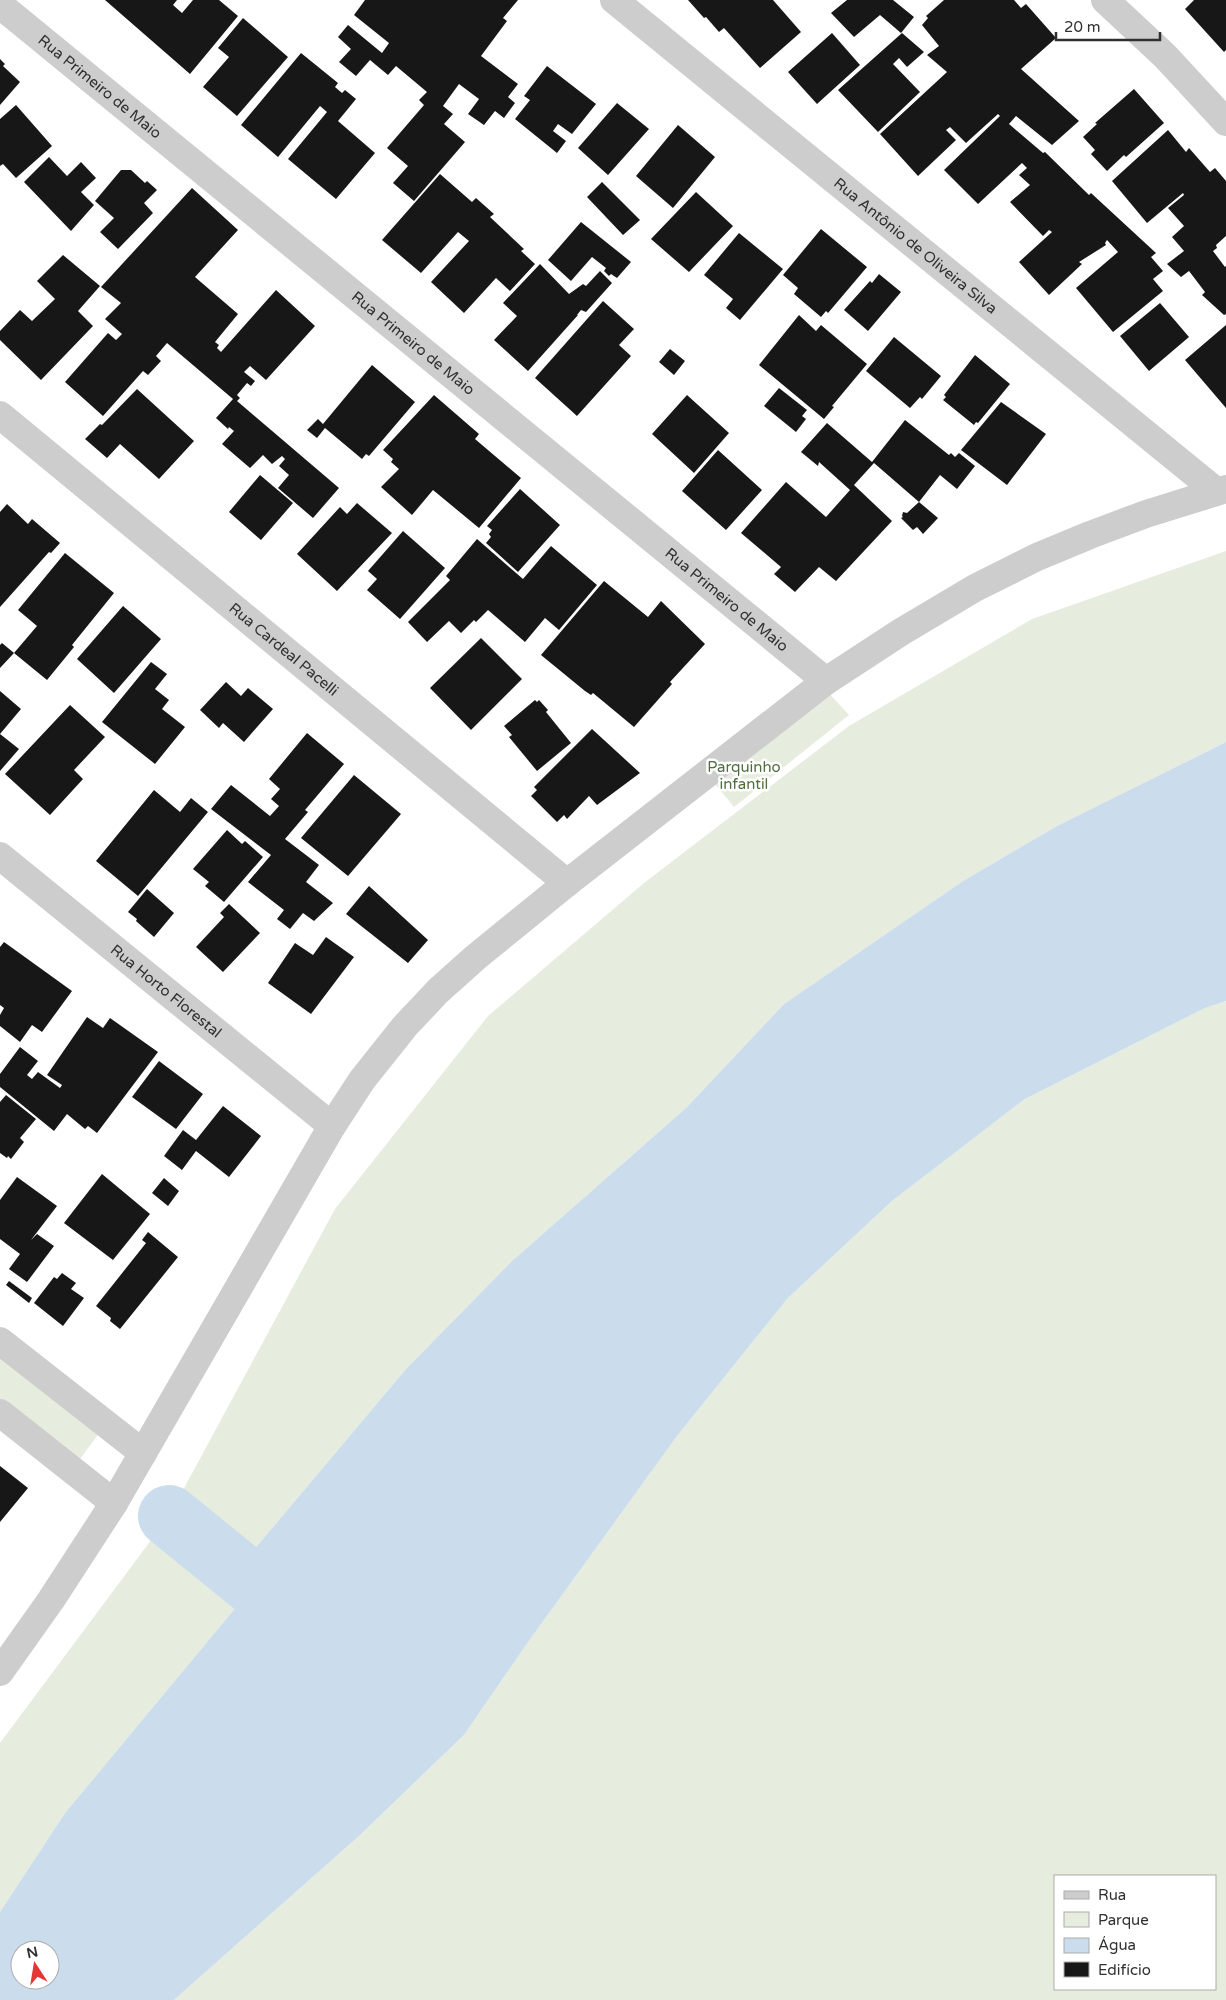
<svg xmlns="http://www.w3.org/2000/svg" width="1226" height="2000" font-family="'Varela Round',sans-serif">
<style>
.green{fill:#e6eddf;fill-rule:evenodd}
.water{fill:#cbdded;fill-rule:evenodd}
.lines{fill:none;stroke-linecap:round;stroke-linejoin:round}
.river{stroke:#cbdded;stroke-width:62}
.building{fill:#171717}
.minor{stroke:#cdcdcd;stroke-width:28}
.labels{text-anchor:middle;stroke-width:5;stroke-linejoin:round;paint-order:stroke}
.street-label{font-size:15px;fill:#303030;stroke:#fff}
.park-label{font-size:15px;fill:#506d3d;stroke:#fff}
</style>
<rect width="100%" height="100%" fill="#fff"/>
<path class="green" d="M1226,551V742L1057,826L963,881L784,1004L686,1108L512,1261L406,1369L252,1552L181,1537L242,1600L65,1813L0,1912V1743L169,1516L335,1209L488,1016L644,883L849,726L1032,619Z
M827,691L849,715L734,807L711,779Z
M1226,1001V2000H174L359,1836L464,1735L526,1645L677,1436L788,1298L892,1201L1025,1099L1205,1008ZM1055,1876H1215V1989H1055Z
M0,1353L100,1432L77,1463L0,1402Z"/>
<path class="water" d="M1226,742V1001L1205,1008L1025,1099L892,1201L788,1298L677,1436L526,1645L464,1735L359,1836L174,2000H0V1912L65,1813L242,1600L180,1537L195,1521L252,1552L406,1369L512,1261L686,1108L784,1004L963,881L1057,826ZM20,1950H50V1980H20Z"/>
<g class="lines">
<path class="river" d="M169,1516L254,1585"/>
</g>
<path class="building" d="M105,0H177L173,5L182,13L193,0H219L238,16L190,74Z
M365,0H518L503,18L507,21L481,56L518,84L508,97L515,103L504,118L495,111L484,125L468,114L479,99L459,84L443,106L453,114L444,124L465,142L414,201L393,183L408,166L387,148L424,105L419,100L427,92L396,66L388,75L370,60L356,76L339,62L351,49L338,37L348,25L382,53L389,43L354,15Z
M688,0H773L801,32L760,68L724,28L719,32L706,17L704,18Z
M847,0H893L914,17L901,33L880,15L854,37L831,13Z
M944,0H1014L1021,8L1026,4L1056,38L1021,69L1079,121L1052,145L1016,116L1009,124L1043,153L1045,152L1089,195L1091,193L1156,253L1151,257L1163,271L1153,279L1163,291L1113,332L1076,288L1118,252L1107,240L1105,243L1106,245L1079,262L1082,264L1049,295L1019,262L1052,232L1049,230L1043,236L1010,202L1030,185L1019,175L1027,168L1022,163L978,204L944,170L1000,116L998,114L966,143L950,127L946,130L956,140L918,176L880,134L947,72L927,55L939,46L922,25L928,18L926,16Z
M1194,0H1226V50L1224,52L1185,9Z
M243,18L288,57L237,116L203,87L229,57L218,48Z
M832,33L860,65L817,104L788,72Z
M902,33L924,52L907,67L899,58L893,64L920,92L878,132L838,90Z
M301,53L338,83L335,87L342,93L345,90L356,99L338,121L375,153L336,199L288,159L327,112L320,106L278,157L241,125Z
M0,59L5,64L3,66L20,82L0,105Z
M547,66L596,104L572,134L558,124L553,131L566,141L557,153L515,119L530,100L524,96Z
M1134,89L1164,123L1126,157L1124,155L1107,171L1091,154L1095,150L1083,137L1097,124L1095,123Z
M617,103L649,129L608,175L578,148Z
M16,105L52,146L16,178L3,164L0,166V119Z
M678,125L715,157L673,208L636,176Z
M1168,130L1186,152L1189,148L1210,172L1215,168L1226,181V236L1216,245L1217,248L1213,251L1225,267L1226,266V314L1224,315L1202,295L1205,292L1189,271L1181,277L1167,264L1184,251L1172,237L1184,226L1168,208L1184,195L1183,193L1147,223L1112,181Z
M49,157L67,176L81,162L96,178L81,192L94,205L71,231L24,182Z
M121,170H131L145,183L147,181L157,190L144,203L153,213L118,249L100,232L114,218L95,201Z
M440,174L472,202L476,198L494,214L490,217L524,249L521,251L535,264L510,291L496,278L464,313L431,282L469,241L458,232L421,273L382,240Z
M602,182L640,220L623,235L587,197Z
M192,188L238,230L195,277L238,314L215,342L219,345L217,348L221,352L276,290L315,326L266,380L250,366L244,372L255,381L251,386L247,383L237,395L240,398L237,401L339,488L313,518L278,488L289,475L279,466L285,459L282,456L272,464L263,455L250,468L222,444L234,431L229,427L228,429L216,418L233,399L167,343L156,356L161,361L148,375L143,371L103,416L65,382L108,333L116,340L122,334L105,319L121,303L101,287Z
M696,192L733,226L689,272L651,239Z
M581,222L631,262L617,278L611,274L609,276L604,271L606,268L592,257L571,281L548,260Z
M821,229L867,267L828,313L826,311L821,317L794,294L798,288L783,275Z
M739,233L783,269L740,320L726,308L733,299L704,275Z
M63,255L100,286L78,311L93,326L41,380L0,340V331L20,310L32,321L55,299L37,281Z
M540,264L569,294L583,284L586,286L600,271L612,283L586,312L581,310L577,315H578L528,371L494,340L517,316L503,303Z
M879,274L901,292L868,331L844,310L870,281L872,283Z
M603,301L634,329L619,345L631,356L577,416L535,378Z
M1160,303L1189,337L1149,371L1120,336Z
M799,315L816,331L821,325L867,364L832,406L834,407L824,419L759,365Z
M1226,325V408L1185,360Z
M894,337L941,376L922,399L920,397L910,408L866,371Z
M670,349L685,361L674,375L659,362Z
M975,355L1010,384L978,423L976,422L974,425L943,400L946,397L944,395Z
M372,365L415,402L369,456L366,454L362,459L325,428L317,438L307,430L318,419L323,424Z
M779,388L807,410L802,416L806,419L796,432L764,406Z
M137,389L194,441L159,479L120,444L107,458L85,439L100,424L102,425Z
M434,395L479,434L475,439L521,478L479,528L433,490L412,515L381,487L399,469L391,462L393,459L383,450Z
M687,395L729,433L694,473L652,434Z
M1001,402L1046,434L1007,485L961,450Z
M905,420L949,455L951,453L955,457L959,453L975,466L957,489L940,475L919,502L874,463L854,485L892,521L836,581L819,567L795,592L774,574L781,567L741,533L786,482L826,517L850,490L819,462L818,466L801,452L827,423L872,462Z
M718,450L762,490L726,530L682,491Z
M260,475L293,503L261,540L229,512Z
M520,489L560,525L518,572L486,543L491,537L489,534L492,530L487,526Z
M919,502L938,518L923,534L917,527L913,530L901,518L903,517L902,516L903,512L907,513Z
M357,503L392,533L337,591L297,554L340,507L347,514Z
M7,504L28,524L32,519L60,543L51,553L49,552L0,607V512Z
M403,531L445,568L400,619L367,590L377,579L368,571Z
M477,539L523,579L551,546L597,585L559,630L545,618L525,642L488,610L476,622L474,620L461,633L449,621L427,642L408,622L450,580L446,576Z
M65,553L114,593L72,645L74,647L47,680L14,653L37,626L18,610Z
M604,581L648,617L661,601L705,644L670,682L672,684L634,727L593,693L591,695L585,691L541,655Z
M123,606L161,639L114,693L77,659Z
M481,638L522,679L471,730L430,688Z
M2,643L14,653L0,668V645Z
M151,662L167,674L155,689L169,700L162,709L185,727L155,764L102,722Z
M226,682L241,696L248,688L273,709L244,742L223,723L219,728L200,710Z
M0,691L21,709L0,734L19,749L0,771Z
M535,700L537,702L539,700L548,710L546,712L571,743L537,771L509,737L512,735L504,726Z
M70,705L105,737L74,770L83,779L50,815L5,774Z
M592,729L640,773L597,805L589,796L567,819L564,815L557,822L531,796L537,790L534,787Z
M307,733L344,764L305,810L308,812L285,839L319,865L306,882L333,903L314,921L303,913L290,929L277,919L284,910L248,882L271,855L211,809L231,785L270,816L279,806L271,799L280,789L269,779Z
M354,775L401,814L348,876L301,838Z
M154,790L180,812L191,798L208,812L138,896L96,861Z
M227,830L242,844L245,841L263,857L224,902L205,886L209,882L193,869Z
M369,886L428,940L408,963L346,914Z
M147,889L174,913L154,937L136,921L137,919L128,912Z
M229,904L260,933L223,972L196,947L224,917L220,913Z
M326,937L354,957L311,1014L268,983L295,943L313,955Z
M4,942L72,991L42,1032L32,1025L20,1042L0,1026V1015L4,1008L0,1005V947Z
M87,1017L103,1028L110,1018L158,1052L97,1133L88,1126L85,1129L67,1114L54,1131L0,1087V1074L20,1047L38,1061L27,1075L32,1079L38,1072L60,1088L62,1085L47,1075Z
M159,1061L203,1094L176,1129L132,1097Z
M6,1095L36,1119L20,1138L24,1142L11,1159L8,1156L7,1158L0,1153V1102Z
M223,1106L261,1136L229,1177L196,1151L182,1170L164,1156L183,1130L196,1140Z
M102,1174L150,1214L113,1260L64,1223Z
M17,1177L57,1206L31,1240L37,1234L54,1246L27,1282L9,1269L20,1254L0,1239V1200Z
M164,1178L179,1191L168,1206L152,1193Z
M148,1232L178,1257L120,1329L110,1321L111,1318L96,1306L146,1243L142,1240Z
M62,1273L76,1283L71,1289L84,1298L63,1326L34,1303L54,1277L57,1279Z
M9,1281L32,1298L29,1303L6,1285Z
M0,1466L28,1488L0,1522Z"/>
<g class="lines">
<g class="minor">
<path id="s1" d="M614,0L1216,491"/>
<path d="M1105,0L1165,56L1226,122"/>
<path id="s2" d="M0,5L826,681"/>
<path id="s3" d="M0,415L567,883"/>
<path id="s4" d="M0,856L332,1126"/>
<path d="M0,1341L143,1453"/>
<path d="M0,1413L114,1503"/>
<path d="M0,1672L51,1600L114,1503L332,1126L362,1080L405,1026L438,991L476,957L567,883L826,681L901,632L975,588L1037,557L1090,535L1146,514L1226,489"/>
</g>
</g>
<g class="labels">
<g class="street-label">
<text dy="5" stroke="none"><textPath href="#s2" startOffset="129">Rua Primeiro de Maio</textPath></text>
<text dy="5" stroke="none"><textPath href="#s1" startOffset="389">Rua Antônio de Oliveira Silva</textPath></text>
<text dy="5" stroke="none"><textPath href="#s2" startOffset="534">Rua Primeiro de Maio</textPath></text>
<text dy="5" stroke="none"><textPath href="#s2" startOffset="939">Rua Primeiro de Maio</textPath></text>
<text dy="5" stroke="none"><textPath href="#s3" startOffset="368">Rua Cardeal Pacelli</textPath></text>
<text dy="5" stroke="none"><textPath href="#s4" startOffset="214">Rua Horto Florestal</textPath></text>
</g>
<g class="park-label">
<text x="744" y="772">Parquinho<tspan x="744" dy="17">infantil</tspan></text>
</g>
</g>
<rect x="1054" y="1875" width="162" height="115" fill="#ffffff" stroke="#acacac"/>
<rect x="1064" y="1891" width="25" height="8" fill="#cdcdcd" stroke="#acacac"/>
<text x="1098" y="1900" font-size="15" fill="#303030">Rua</text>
<rect x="1064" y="1912" width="25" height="15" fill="#e6eddf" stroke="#acacac"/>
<text x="1098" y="1925" font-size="15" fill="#303030">Parque</text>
<rect x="1064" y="1938" width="25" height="15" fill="#cbdded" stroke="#acacac"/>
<text x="1098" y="1950" font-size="15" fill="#303030">Água</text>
<rect x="1064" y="1962" width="25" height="15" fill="#171717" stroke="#acacac"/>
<text x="1098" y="1975" font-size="15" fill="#303030">Edifício</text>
<g transform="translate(35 1965) rotate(348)"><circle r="24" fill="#ffffff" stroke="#acacac"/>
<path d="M0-4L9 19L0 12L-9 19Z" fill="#e43537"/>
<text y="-8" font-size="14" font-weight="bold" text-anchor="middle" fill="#303030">N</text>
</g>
<path d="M1056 32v8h104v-8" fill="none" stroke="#303030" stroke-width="2.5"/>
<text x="1064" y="32" font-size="15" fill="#303030" stroke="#ffffff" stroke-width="4" paint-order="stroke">20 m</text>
</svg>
